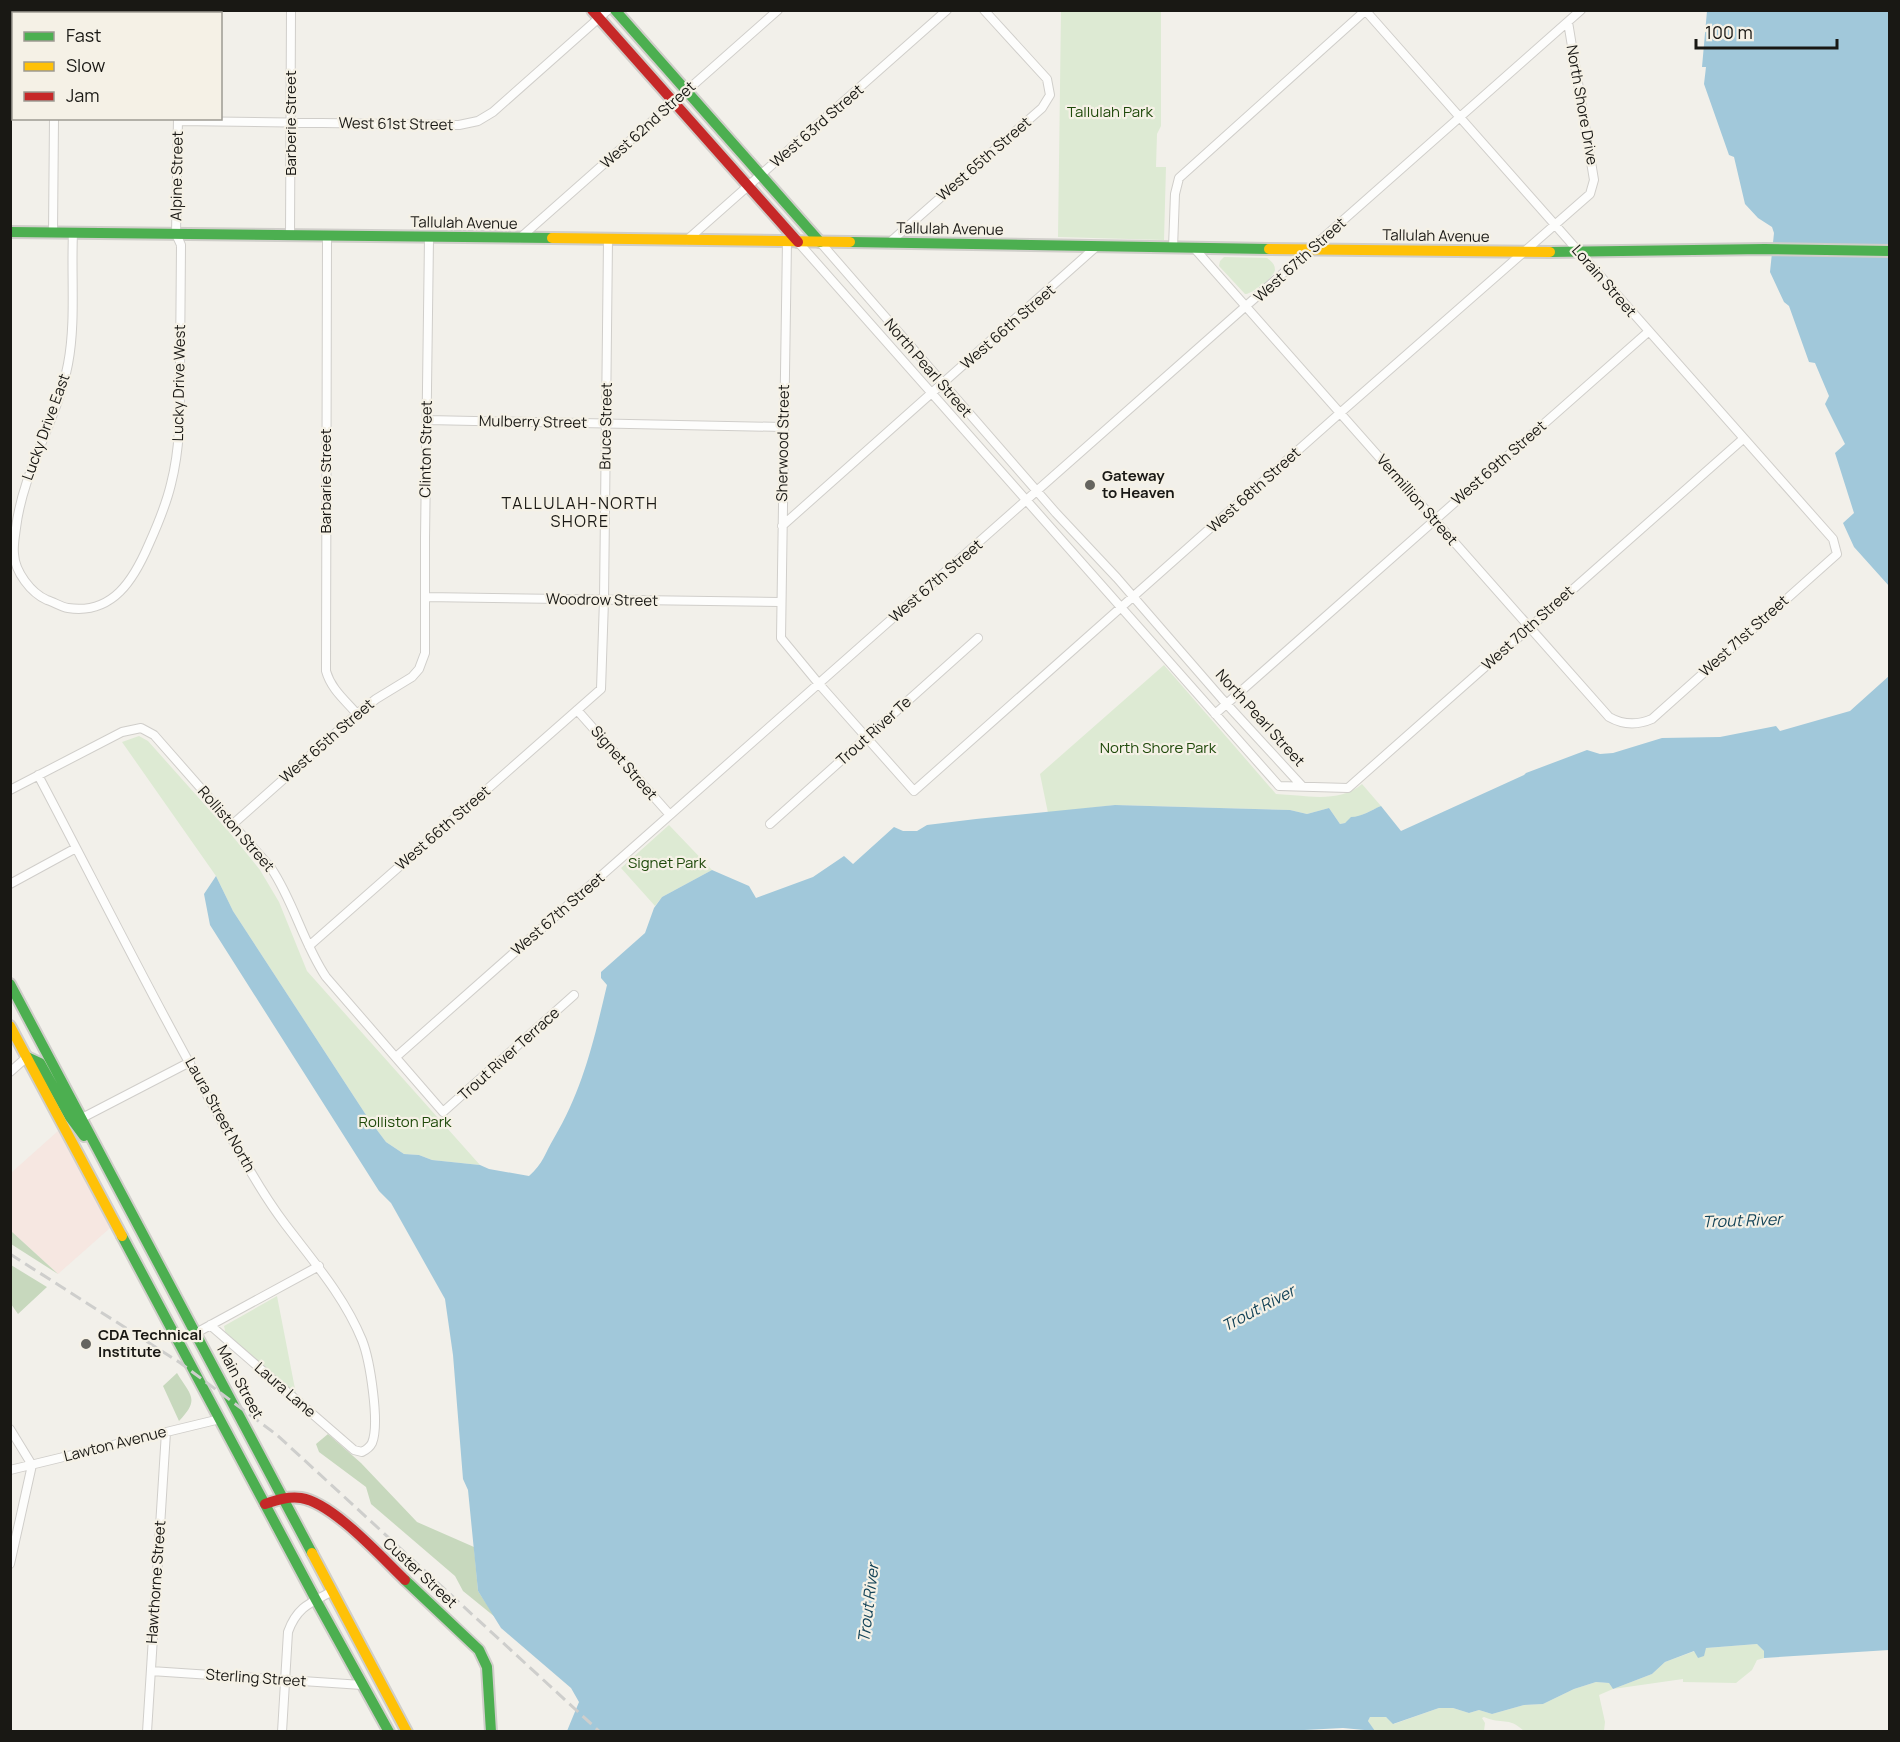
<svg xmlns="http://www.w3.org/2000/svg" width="1900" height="1742" font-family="Manrope,sans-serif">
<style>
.industrial{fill:#f6e7e1}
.green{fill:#ddead3}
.forest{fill:#c7d8bd}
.water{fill:#a1c8da}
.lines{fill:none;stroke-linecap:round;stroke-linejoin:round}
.street-casing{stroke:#d0ceca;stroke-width:10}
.fast-casing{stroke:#d0ceca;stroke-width:14}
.slow-casing{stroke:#d0ceca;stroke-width:14}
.jam-casing{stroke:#d0ceca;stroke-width:14}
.street{stroke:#fdfdfc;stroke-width:8}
.fast{stroke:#4caf50;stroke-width:10}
.slow{stroke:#ffc107;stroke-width:10}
.jam{stroke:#c62828;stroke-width:10}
.rail{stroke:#cececc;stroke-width:3;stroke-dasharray:12 6;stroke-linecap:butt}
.poi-dot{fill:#65645f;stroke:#f5f1e6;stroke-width:2}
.labels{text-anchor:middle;stroke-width:4.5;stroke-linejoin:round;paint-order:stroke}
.street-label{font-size:15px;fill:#191814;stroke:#f5f1e6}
.park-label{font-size:15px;fill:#1e490a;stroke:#f5f1e6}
.poi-label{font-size:15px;font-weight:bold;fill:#191814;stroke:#f5f1e6;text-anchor:start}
.neighbourhood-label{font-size:16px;letter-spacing:1.5px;fill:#191814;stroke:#f5f1e6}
.water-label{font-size:16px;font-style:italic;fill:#134357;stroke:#f5f1e6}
</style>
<rect width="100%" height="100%" fill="#f2f0ea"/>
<path class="industrial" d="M58,1131L110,1228L58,1274L11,1231V1173Z"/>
<path class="green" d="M1061,11H1161V126L1157,134L1156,167H1166L1164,240L1058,237Z
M1224,257L1267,258C1271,261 1275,264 1275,270C1274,277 1252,294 1245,294L1219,266L1220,261Z
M1164,665L1276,794C1304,795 1339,804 1362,784L1381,806L1345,823L1340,824L1329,808L1307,814L1290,810L1115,805L1048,813L1040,774Z
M139,736L148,741L230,833L260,870L279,902L307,971L480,1165L432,1160L419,1155L404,1154L386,1142L368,1118L233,911L216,876L122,742Z
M669,825L712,870L662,897L655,906L621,868Z
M277,1296L296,1394L231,1341L226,1335L224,1326Z
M1757,1644L1764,1651V1658L1757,1660L1752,1670L1736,1683L1683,1682V1679L1613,1689L1599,1695L1605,1722L1604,1731H1524C1508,1716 1502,1725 1484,1717L1482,1718L1485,1723L1484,1731L1375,1732L1368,1721L1370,1717H1386L1394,1724L1439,1708H1453L1469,1713L1479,1710L1492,1714L1524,1705L1543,1704L1574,1689L1596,1682L1609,1683L1613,1689L1652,1674L1665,1662L1695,1651L1698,1658L1706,1648Z"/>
<path class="forest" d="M11,1231L58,1274L11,1244Z
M11,1265L47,1287L18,1314L11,1304Z
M177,1373C191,1396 200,1399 179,1421L163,1386Z
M328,1434L361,1463L417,1522L474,1547L478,1591L495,1617L463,1591L455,1576L371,1504L366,1487L319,1452L316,1444Z"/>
<path class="water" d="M1707,11H1889V586L1854,547L1843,523L1854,513L1835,453L1845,444L1825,404L1829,396L1815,363L1809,362L1789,306L1784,302L1770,272L1774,233L1772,227L1758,218L1745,204L1734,157L1729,155L1704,84L1706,67H1702Z
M1889,676V1650L1764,1658V1651L1757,1644L1706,1648L1704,1656L1698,1658L1694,1651L1665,1662L1652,1674L1613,1689L1609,1683L1596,1682L1574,1689L1543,1704L1524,1705L1492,1714L1479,1710L1469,1713L1453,1708H1439L1393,1724L1386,1717H1370L1368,1721L1375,1731L1343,1728L1266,1732L567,1731L579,1702L571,1688L501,1628L478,1591L468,1490L463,1479L453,1355L445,1299L391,1203L379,1191L210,925L204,894L216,876L233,911L368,1118L386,1142L404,1154L419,1155L432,1160L480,1165L489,1169L529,1176C543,1164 545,1153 554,1138C583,1089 594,1040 607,985L601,978V972L645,933L654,908L662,897L712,870L749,886L756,898L813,877L844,856L853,864L894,827L903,831H917L927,825L976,819L1115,805L1290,810L1307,814L1329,808L1340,824L1345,823L1351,817C1362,817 1371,810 1381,806L1401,831L1524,775L1526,773L1587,750L1600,754L1613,753L1662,738L1720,737L1776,726L1780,731L1850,711Z"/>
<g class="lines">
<defs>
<path id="street" d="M54,14V10
M179,14V10
M178,121L459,125L478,121L493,112L608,10
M53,233L54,118
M73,233C71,276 76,322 68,364C57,421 23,470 16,528C15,536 13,546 14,554C15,572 31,593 47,600C54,602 61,607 68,608C113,615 134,579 149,544C158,524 166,505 171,484C181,445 180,407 180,367C180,327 181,286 181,245L176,234L178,118
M290,236L291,10
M327,237L326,671C331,689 345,700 357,714
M520,238L778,10
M687,240L947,10
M787,241L781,638L819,684L914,791L1340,413L1590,194L1594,180L1568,22
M798,242L1279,786L1348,788L1743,439
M820,242L1056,513L1117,578L1222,699L1302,786
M889,243L1042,108L1050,95L1047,79L984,10
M1173,248L1175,194L1179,178L1366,10
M1195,249L1609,717C1623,725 1638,725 1652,719L1837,554L1833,539L1365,10
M427,420L783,427
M782,526L1097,246
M425,597L780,602
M577,710L670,815
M1215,714L1648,332
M38,775C105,902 169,1031 241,1155C254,1178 269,1203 285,1224C313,1261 344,1296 362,1340C370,1360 380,1424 372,1443C370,1447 366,1450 362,1452L354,1450L210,1325
M10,790L122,732L141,728L154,735L271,868C294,902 303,943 326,977L443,1112L574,995
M233,824L357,714L376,699L412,677L419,669L425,653V539L429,238
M770,824L978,638
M10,884L76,848
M309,946L601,689L604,600L608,240
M396,1057L1581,10
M10,1072L27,1057
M82,1118L190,1062
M196,1333L319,1266
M10,1429L32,1465L10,1564
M10,1470L220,1419
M151,1671L362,1685
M147,1732L166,1432
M282,1732L288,1632C297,1607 310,1603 333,1591"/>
<path id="fast" d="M615,10L820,242
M10,232L552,238
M850,242L1269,249
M1550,252L1765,249L1890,251
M10,984L312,1553
M27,1057L40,1063L70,1117L84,1136
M122,1236L316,1600L389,1732
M405,1580L479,1650L487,1667L491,1732"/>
<path id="slow" d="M552,238L850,242
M1269,249L1550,252
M10,1026L122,1236
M312,1553L407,1732"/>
<path id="jam" d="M592,10L798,242
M265,1504C277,1500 289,1496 301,1498C333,1503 381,1557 405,1580"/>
</defs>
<use href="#street" class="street-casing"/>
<use href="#fast" class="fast-casing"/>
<use href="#slow" class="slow-casing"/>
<use href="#jam" class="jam-casing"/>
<use href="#street" class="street"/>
<use href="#fast" class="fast"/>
<use href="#slow" class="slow"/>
<use href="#jam" class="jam"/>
<path class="rail" d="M10,1254L179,1362L277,1435L600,1732"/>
</g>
<g class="poi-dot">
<circle cx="1090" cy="485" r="6"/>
<circle cx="86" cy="1344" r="6"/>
</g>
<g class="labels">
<g class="street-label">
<text transform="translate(1582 105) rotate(80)" y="5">North Shore Drive</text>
<text transform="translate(291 123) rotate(-90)" y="5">Barberie Street</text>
<text transform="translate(396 124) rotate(1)" y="5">West 61st Street</text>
<text transform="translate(648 125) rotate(-42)" y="5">West 62nd Street</text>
<text transform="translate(817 126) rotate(-41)" y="5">West 63rd Street</text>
<text transform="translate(984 159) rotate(-41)" y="5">West 65th Street</text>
<text transform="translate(177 176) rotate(-89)" y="5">Alpine Street</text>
<text transform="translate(464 223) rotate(1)" y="5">Tallulah Avenue</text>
<text transform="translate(950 229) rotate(1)" y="5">Tallulah Avenue</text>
<text transform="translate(1436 236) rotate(1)" y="5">Tallulah Avenue</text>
<text transform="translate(1300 260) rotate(-42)" y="5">West 67th Street</text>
<text transform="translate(1604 281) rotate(49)" y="5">Lorain Street</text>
<text transform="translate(1008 327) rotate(-41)" y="5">West 66th Street</text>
<text transform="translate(928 368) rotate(49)" y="5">North Pearl Street</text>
<text transform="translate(179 383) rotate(-89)" y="5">Lucky Drive West</text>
<text transform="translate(533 422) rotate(1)" y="5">Mulberry Street</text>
<text transform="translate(606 426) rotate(-89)" y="5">Bruce Street</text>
<text transform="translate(46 427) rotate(-70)" y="5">Lucky Drive East</text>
<text transform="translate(783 443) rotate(-89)" y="5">Sherwood Street</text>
<text transform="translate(426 449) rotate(-89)" y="5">Clinton Street</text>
<text transform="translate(1499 463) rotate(-41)" y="5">West 69th Street</text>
<text transform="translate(326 481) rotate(-90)" y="5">Barbarie Street</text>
<text transform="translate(1254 490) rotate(-42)" y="5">West 68th Street</text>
<text transform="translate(1417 500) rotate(49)" y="5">Vermillion Street</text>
<text transform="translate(936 581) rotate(-41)" y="5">West 67th Street</text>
<text transform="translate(602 600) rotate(1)" y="5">Woodrow Street</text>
<text transform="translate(1528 628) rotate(-42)" y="5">West 70th Street</text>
<text transform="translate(1744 636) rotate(-42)" y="5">West 71st Street</text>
<text transform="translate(1260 718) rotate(48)" y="5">North Pearl Street</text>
<text transform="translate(874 731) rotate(-42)" y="5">Trout River Te</text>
<text transform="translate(327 741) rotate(-41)" y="5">West 65th Street</text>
<text transform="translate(624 763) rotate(49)" y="5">Signet Street</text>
<text transform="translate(443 828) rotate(-41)" y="5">West 66th Street</text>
<text transform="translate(236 829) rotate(49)" y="5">Rolliston Street</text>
<text transform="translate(558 914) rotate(-41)" y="5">West 67th Street</text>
<text transform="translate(509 1054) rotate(-42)" y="5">Trout River Terrace</text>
<text transform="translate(220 1115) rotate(61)" y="5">Laura Street North</text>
<text transform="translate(240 1382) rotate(62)" y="5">Main Street</text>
<text transform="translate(285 1390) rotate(41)" y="5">Laura Lane</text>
<text transform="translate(115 1444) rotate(-14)" y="5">Lawton Avenue</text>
<text transform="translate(420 1573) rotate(43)" y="5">Custer Street</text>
<text transform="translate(156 1582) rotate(-86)" y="5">Hawthorne Street</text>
<text transform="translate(256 1678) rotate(4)" y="5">Sterling Street</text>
</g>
<g class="park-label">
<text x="1110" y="117">Tallulah Park</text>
<text x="1158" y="753">North Shore Park</text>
<text x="667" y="868">Signet Park</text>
<text x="405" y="1127">Rolliston Park</text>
</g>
<g class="poi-label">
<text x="1102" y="481">Gateway<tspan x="1102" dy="17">to Heaven</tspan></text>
<text x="98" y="1340">CDA Technical<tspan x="98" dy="17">Institute</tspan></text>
</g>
<g class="neighbourhood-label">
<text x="580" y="509">TALLULAH-NORTH<tspan x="580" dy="18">SHORE</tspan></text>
</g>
<g class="water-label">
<text transform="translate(1742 1220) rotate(-2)" y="6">Trout River</text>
<text transform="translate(1258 1308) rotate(-28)" y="6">Trout River</text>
<text transform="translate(868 1603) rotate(-83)" y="6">Trout River</text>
</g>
</g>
<rect width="1900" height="1742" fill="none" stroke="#191814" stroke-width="24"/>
<rect x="12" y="12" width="210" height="108" fill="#f5f1e6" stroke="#9d9a92" stroke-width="1.5"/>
<rect x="24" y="32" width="30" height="9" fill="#4caf50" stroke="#9d9a92" stroke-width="1.5"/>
<text x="66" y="42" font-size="18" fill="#191814">Fast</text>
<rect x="24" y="62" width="30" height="9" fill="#ffc107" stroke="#9d9a92" stroke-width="1.5"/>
<text x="66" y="72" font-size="18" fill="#191814">Slow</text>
<rect x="24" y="92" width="30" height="9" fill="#c62828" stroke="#9d9a92" stroke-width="1.5"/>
<text x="66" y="102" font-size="18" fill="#191814">Jam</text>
<path d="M1696 39v9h141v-9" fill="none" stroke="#191814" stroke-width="3"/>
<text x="1705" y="39" font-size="18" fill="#191814" stroke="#f5f1e6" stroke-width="4.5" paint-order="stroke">100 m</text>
</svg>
